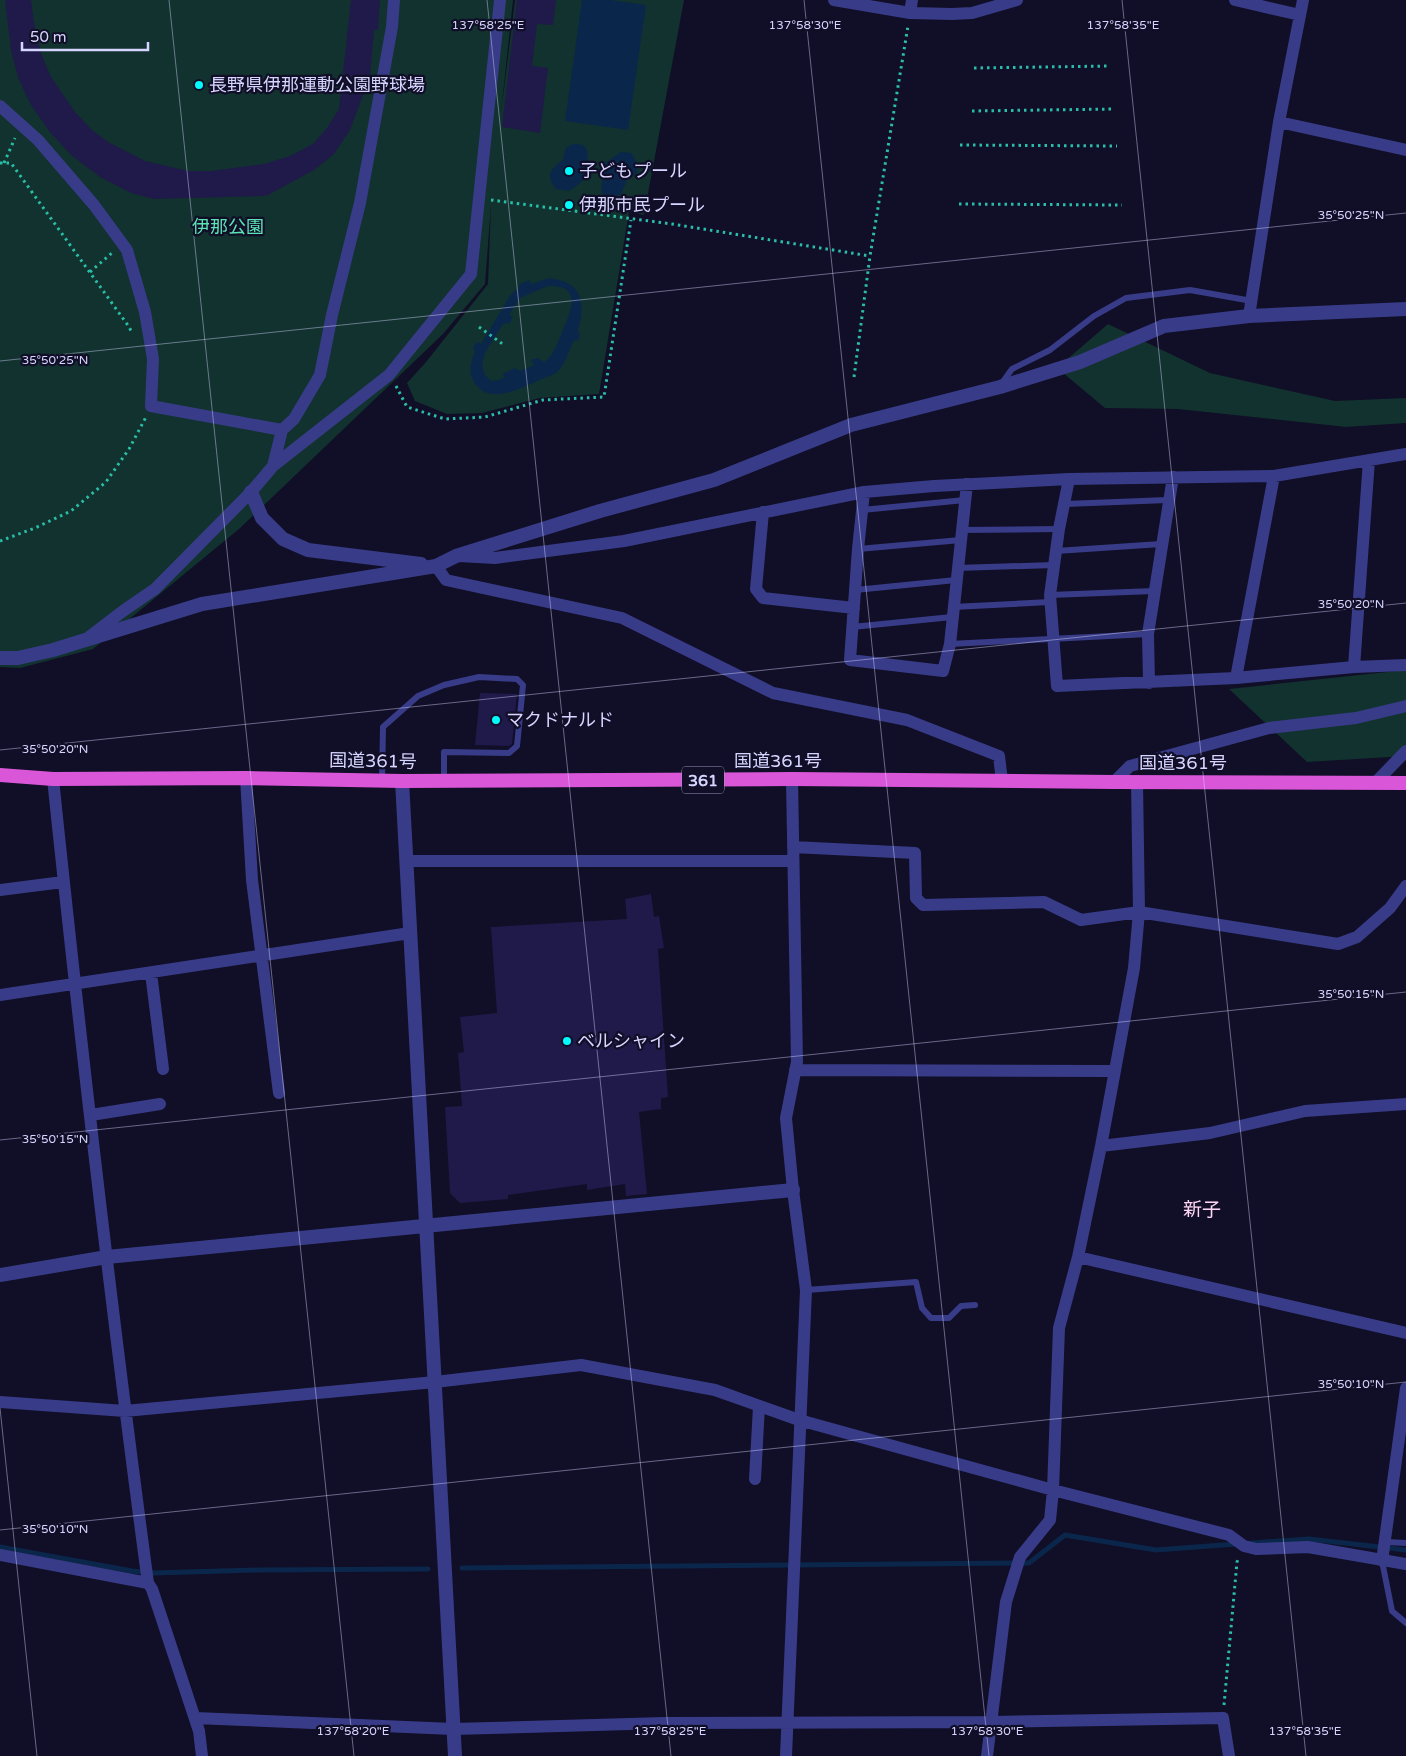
<svg xmlns="http://www.w3.org/2000/svg" width="1406" height="1756" font-family="'Varela Round','Noto Sans JP',sans-serif">
<style>
.green{fill:#11322e}
.water{fill:#0a274b;fill-rule:evenodd}
.lines{fill:none;stroke-linecap:round;stroke-linejoin:round}
.stream{stroke:#0a274b;stroke-width:5}
.building{fill:#1f1a49}
.path{stroke:#2abda8;stroke-width:3;stroke-dasharray:2.5 4;stroke-linecap:butt}
.service{stroke:#383c88;stroke-width:6}
.minor{stroke:#383c88;stroke-width:12}
.tertiary{stroke:#383c88;stroke-width:14}
.trunk{stroke:#da56d9;stroke-width:14}
.ticks{fill:none;stroke:#d6d5ff;stroke-width:1;stroke-opacity:0.45}
.poi-dot{fill:#01fcff;stroke:#110e27;stroke-width:2}
.labels{text-anchor:middle;stroke-width:4.5;stroke-linejoin:round;paint-order:stroke}
.shield{fill:#110e27;stroke:#9b99be;stroke-width:1}
.shield-label{font-size:16px;font-weight:bold;fill:#d6d5ff}
.poi-label{font-size:18px;fill:#d6d5ff;stroke:#110e27;text-anchor:start}
.park-label{font-size:18px;fill:#5be5b6;stroke:#110e27}
.street-label{font-size:18px;fill:#d6d5ff;stroke:#110e27}
.neighbourhood-label{font-size:19px;fill:#ffd7f4;stroke:#110e27}
.ticks-label{font-size:12px;text-anchor:middle;fill:#d6d5ff;stroke:#110e27;stroke-width:4.5;stroke-linejoin:round;paint-order:stroke}
</style>
<rect width="100%" height="100%" fill="#110e27"/>
<path class="green" d="M0,0H513L501,113L515,0H684L644,215L629,212L599,394L540,398L482,413L447,414L415,401L407,383L426,362L488,284L491,205L485,284L443,334L239,529L93,649L20,668L0,667Z
M1108,324L1210,373L1335,401L1406,398V423L1346,427L1178,409L1105,408L1057,368Z
M1406,670V756L1307,762L1229,689Z"/>
<path class="water" d="M582,0H610L646,5L628,130L565,121Z
M574,144C578,144 582,144 585,147C590,153 588,172 584,178C581,184 574,187 569,191L556,189C545,176 550,169 563,160C564,152 565,146 574,144Z
M621,152L631,153C636,159 638,165 637,173L627,180L621,194L613,198L604,196L601,189L605,163Z
M549,278C582,282 586,301 578,330L580,335L578,341L574,340C569,350 566,363 558,371C553,376 543,378 537,381C516,391 484,406 472,378C469,370 471,360 475,352L473,347L477,342L481,344L511,294L517,290L520,284L529,280L531,284ZM548,286C584,284 570,313 562,332C557,344 554,355 544,362L538,358L531,360L534,365L520,371L515,368L502,374L505,377L499,380L492,381C469,366 494,340 503,324L510,323L513,316L509,315L520,298Z"/>
<g class="lines">
<path class="stream" d="M1252,1543L1309,1539L1406,1550
M0,1547L132,1571L153,1573L259,1570L428,1569
M462,1568L1029,1563L1065,1535L1156,1550L1236,1544"/>
</g>
<path class="building" d="M5,0H31L35,30L42,56L51,77L75,112L92,130L108,142L145,161L188,171H211L264,164L290,156L313,144L327,128L339,109L351,0H380L378,30H374L370,76L350,130L334,154L314,170L266,196L154,199L131,193L100,177L71,155L49,131L31,105L19,80L11,51Z
M517,0H556L553,25L537,24L532,66L548,68L540,133L502,127Z
M480,693L517,694L512,744L509,746L475,745Z
M651,894L654,917L659,916L664,948L658,949L668,1097L661,1098V1109L639,1112L647,1194L626,1196L625,1184L587,1190V1184L508,1195V1199L460,1203L450,1193L445,1107L462,1106L458,1053L464,1052L460,1017L497,1013L491,927L627,919L625,899Z"/>
<g class="lines">
<path class="path" d="M974,68L1110,66
M972,111L1114,109
M960,145L1117,146
M0,163H11L127,324L133,334
M4,163L15,138
M491,200L672,224L870,256
M959,204L1122,205
M90,272L113,252
M479,327L504,345
M854,377L870,256L908,26
M396,386L407,407L445,419L485,417L543,400L604,397L631,220
M0,541L35,528L71,511L106,482L129,449L146,417
M1224,1705L1237,1562L1239,1557"/>
<path class="service" d="M1002,383L1012,369L1050,350L1094,316L1126,298L1190,290L1252,301
M1065,504L1168,500
M862,510L965,500
M961,530L1059,529
M858,549L961,540
M1056,551L1161,544
M957,568L1054,565
M855,590L956,580
M1050,595L1154,591
M953,607L1050,602
M852,627L952,617
M950,644L1148,634
M382,780L383,727L418,696L444,685L479,677L517,679L523,685L517,746L509,753L444,752V781
M806,1290L916,1282L922,1308L931,1318H949L961,1306L975,1305
M1386,1542L1406,1543
M1382,1561L1392,1611L1406,1623"/>
<path class="minor" d="M834,0L910,13L952,14L972,13L1017,0
M1235,0L1300,15
M910,13L912,0
M0,106L38,140L94,205L127,250L145,312L153,359L151,406L282,430
M1279,122L1406,150
M1249,316L1279,122L1303,0
M273,466L282,430L294,419L320,375L332,315L360,203L392,27L394,0
M1069,479L1059,529L1050,595L1057,686L1236,678L1354,667L1406,665
M864,492L858,549L850,660L943,671L950,644L967,484
M763,512L756,589L763,598L854,608
M459,556L495,558L624,541L864,492L934,486L1069,479L1274,476L1406,454
M436,566L446,580L622,618L773,693L907,720L999,756L1002,781
M89,637L123,611L155,589L251,492L273,466L389,375L471,274L500,0
M1354,667L1369,460
M1236,678L1274,476
M1149,683L1148,634L1173,477
M246,778L252,880L279,1093
M53,779C81,1047 112,1315 148,1583L152,1589L199,1731L202,1756
M1114,782L1130,766L1269,728L1356,718L1406,706
M1376,782L1406,751
M793,847L915,853L916,898L923,905L1044,902L1081,920L1139,912L1338,944L1357,937L1390,908L1406,886
M406,861H793
M0,890L63,882
M151,973L163,1069
M0,995L410,933
M795,1070L1115,1071
M91,1115L160,1104
M1101,1146L1210,1133L1305,1111L1406,1104
M1078,1257L1406,1333
M0,1402L125,1411L435,1382L581,1365L715,1390L799,1420L1053,1490L1229,1535L1244,1546L1256,1549L1308,1547L1406,1564
M755,1479L759,1406
M0,1555L148,1583
M1382,1561L1406,1388
M195,1718L453,1729L664,1723L992,1722L1223,1718L1229,1756
M786,1756L806,1290L793,1190L786,1118L797,1062L792,779
M987,1756L1006,1602L1020,1557L1050,1520L1053,1490L1059,1328L1078,1257L1101,1146L1134,968L1139,912L1137,782"/>
<path class="tertiary" d="M251,492L262,518L283,539L308,550L421,564
M0,658H18L53,650L202,604L436,566L456,556L600,511L714,480L851,425L1000,387L1080,362L1164,326L1249,316L1406,309
M402,781L455,1756
M0,1275L107,1257L793,1190"/>
<path class="trunk" d="M0,775L53,779L246,778L402,781L792,779L1114,782L1406,783"/>
</g>
<path class="ticks" d="M169,0L354,1756M487,0L671,1756M804,0L989,1756M1122,0L1306,1756M0,361L1406,213M0,750L1406,603M0,1140L1406,992M0,1408L37,1756M0,1530L1406,1382"/>
<g class="poi-dot">
<circle cx="199" cy="85" r="5"/>
<circle cx="569" cy="171" r="5"/>
<circle cx="569" cy="205" r="5"/>
<circle cx="496" cy="720" r="5"/>
<circle cx="567" cy="1041" r="5"/>
</g>
<g class="labels">
<rect class="shield" x="682" y="766.5" width="42" height="27" rx="4"/>
<g class="shield-label">
<text x="703" y="786">361</text>
</g>
<g class="poi-label">
<text x="209" y="91">長野県伊那運動公園野球場</text>
<text x="579" y="177">子どもプール</text>
<text x="579" y="211">伊那市民プール</text>
<text x="506" y="726">マクドナルド</text>
<text x="577" y="1047">ベルシャイン</text>
</g>
<g class="park-label">
<text x="228" y="233">伊那公園</text>
</g>
<g class="street-label">
<text transform="translate(373 761) rotate(1)" y="6">国道361号</text>
<text x="778" y="767">国道361号</text>
<text x="1183" y="769">国道361号</text>
</g>
<g class="neighbourhood-label">
<text x="1202" y="1216">新子</text>
</g>
</g>
<g class="ticks-label">
<text x="488" y="29">137°58'25"E</text>
<text x="805" y="29">137°58'30"E</text>
<text x="1123" y="29">137°58'35"E</text>
<text x="1351" y="219">35°50'25"N</text>
<text x="55" y="364">35°50'25"N</text>
<text x="1351" y="608">35°50'20"N</text>
<text x="55" y="753">35°50'20"N</text>
<text x="1351" y="998">35°50'15"N</text>
<text x="55" y="1143">35°50'15"N</text>
<text x="1351" y="1388">35°50'10"N</text>
<text x="55" y="1533">35°50'10"N</text>
<text x="353" y="1735">137°58'20"E</text>
<text x="670" y="1735">137°58'25"E</text>
<text x="987" y="1735">137°58'30"E</text>
<text x="1305" y="1735">137°58'35"E</text>
</g>
<path d="M22 42v8h126v-8" fill="none" stroke="#d6d5ff" stroke-width="2.5"/>
<text x="30" y="42" font-size="15" fill="#d6d5ff" stroke="#110e27" stroke-width="4" paint-order="stroke">50 m</text>
</svg>
